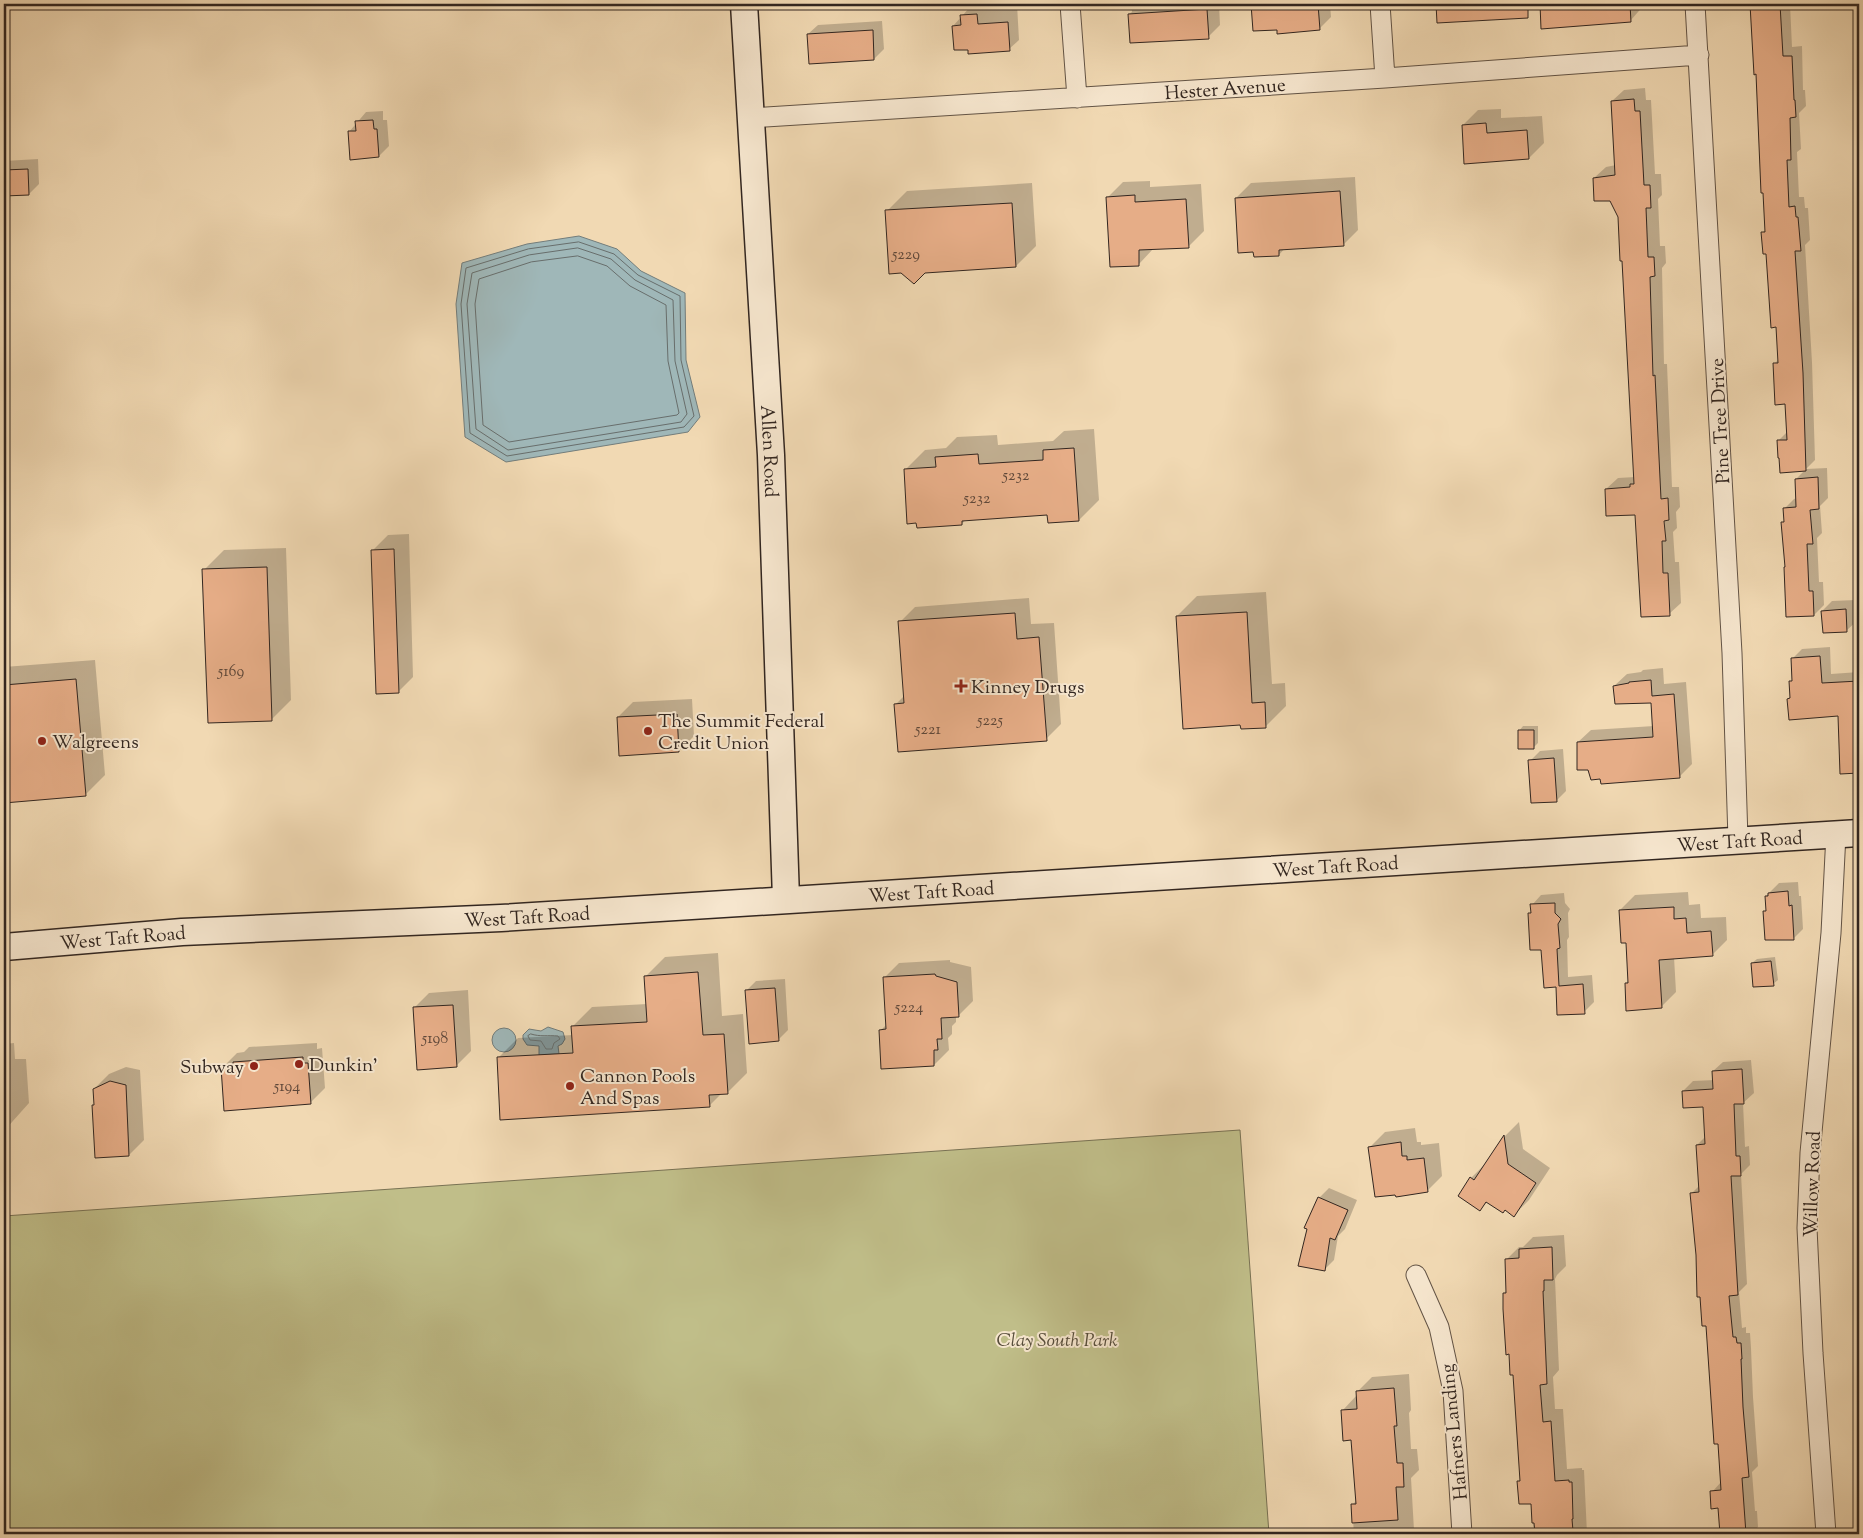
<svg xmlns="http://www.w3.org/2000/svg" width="1863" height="1538" font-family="'Sorts Mill Goudy',serif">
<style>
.green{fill:#c0be89;stroke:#797254}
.water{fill:#9fb7b8;stroke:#737d7b}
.shadow{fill:#0003}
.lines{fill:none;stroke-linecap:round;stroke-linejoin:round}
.shore{stroke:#686e6c;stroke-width:1}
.building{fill:#e6ad87;stroke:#322620}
.street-casing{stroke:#625345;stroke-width:21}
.secondary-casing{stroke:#322620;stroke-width:29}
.street{stroke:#f6e6ce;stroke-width:19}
.secondary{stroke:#f6e6ce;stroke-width:26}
.poi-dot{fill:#8f2418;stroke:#f6e6ce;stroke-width:2}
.labels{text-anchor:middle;stroke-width:4;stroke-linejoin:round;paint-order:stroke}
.number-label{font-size:16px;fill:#5f483a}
.street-label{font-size:19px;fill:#322620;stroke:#f6e6ce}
.poi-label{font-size:19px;fill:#322620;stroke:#f6e6ce;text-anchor:start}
.park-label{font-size:19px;font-style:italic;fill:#564c3a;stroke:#f6e6ce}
</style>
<rect width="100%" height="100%" fill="#f1d9b3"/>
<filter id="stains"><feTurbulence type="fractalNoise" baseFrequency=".004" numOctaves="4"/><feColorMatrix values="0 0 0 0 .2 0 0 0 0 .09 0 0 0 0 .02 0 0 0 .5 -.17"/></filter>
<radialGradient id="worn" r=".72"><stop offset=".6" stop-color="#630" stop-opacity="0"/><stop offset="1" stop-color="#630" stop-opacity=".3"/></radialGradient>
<path class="green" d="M1240,1130L1269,1534H4V1216Z"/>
<path class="water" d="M579,236L617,249L641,271L685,293L686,360L700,417L688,432L506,462L465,437L456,304L462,263L527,244Z
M548,1027L563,1032L565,1039L562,1044L558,1046L559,1054L539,1055V1046L527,1045L523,1039V1035L529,1029L541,1031Z
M492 1040a12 12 0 1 1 24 0a12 12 0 1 1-24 0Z"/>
<path class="shadow" d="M982,4H1017L1019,40L1009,49L969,48L953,26L971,6L982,5Z
M1131,4H1219L1220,25L1208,37L1129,14L1132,12Z
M1252,4H1330L1331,17L1319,29L1254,30Z
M1437,4H1518V6L1438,22Z
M1542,4H1645L1631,20L1542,27Z
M1750,4H1790L1792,47L1802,46L1803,90H1805L1806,106L1799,113L1801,149L1797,152L1799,197H1804L1805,208H1808L1810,240L1805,245L1812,362L1815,460L1806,469L1827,468L1828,498L1820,506L1822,533L1817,538L1819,582H1823L1824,605L1814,615L1786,566L1783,523L1785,520L1784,509L1794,499L1797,498L1796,479L1805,470L1778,441L1788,431L1786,403L1774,364L1779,359L1777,326L1768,252L1763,232L1766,229L1758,73H1755Z
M882,21L884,49L874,59L808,34L818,25Z
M4,74L6,114L4,116Z
M1645,88L1646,100H1651L1655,174H1661L1662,195L1658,199L1660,246H1665L1666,263L1662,268L1664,364H1667L1672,487H1679L1680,507L1676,512L1677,528L1673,532L1675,562H1679L1681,603L1669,614L1636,513L1606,489L1618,478L1635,477L1626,305L1619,216L1610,198L1594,178L1606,167L1616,165L1612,101L1624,90Z
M1501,109V118L1542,116L1544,143L1529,158L1463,125L1478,110Z
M383,111V120H387L389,146L379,156L349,132L366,112Z
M38,159L39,184L29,194L4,195V161Z
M1355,177L1358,230L1343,245L1285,248L1279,255L1236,198L1251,183Z
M1150,181V187L1201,184L1204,231L1189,246L1154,248L1139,264L1108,197L1123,182Z
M1032,183L1036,246L1016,266L925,271L887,211L907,191Z
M1094,429L1099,500L1079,520L1049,522L1048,514L966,519L962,524L905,470L925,450L946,448L957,437L997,435L998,445L1053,441L1064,431Z
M409,534L413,677L398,692L373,550L388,535Z
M286,548L291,700L271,720L204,570L224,550Z
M1266,592L1272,684L1285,683L1286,706L1266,726L1177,616L1197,596Z
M1029,598L1031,624L1054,623L1061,724L1046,739L896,704L905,695L900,622L915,607Z
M1855,600L1857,621L1847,630L1822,611L1832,601Z
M1830,647L1831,674L1859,672V772L1841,773L1839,715L1788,699L1791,696L1790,682L1794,679L1792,659L1802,649Z
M95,660L105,775L85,795L4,802V667Z
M1663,668L1664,684L1686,682L1692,764L1679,777L1601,778L1578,742L1591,730L1654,726L1652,702L1614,686L1627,674L1641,672L1643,670Z
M692,699L694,736L679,751L618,717L633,702Z
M1523,726H1538V743L1534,747L1519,731Z
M1563,749L1566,791L1556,801L1530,761L1540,751Z
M1798,882L1799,896H1801L1803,929L1793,939L1765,912L1767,909L1766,896L1779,883Z
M1688,892L1689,905L1700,904L1701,918L1726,917L1727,940L1712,955L1674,957L1676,992L1661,1007L1626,983L1629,980L1627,941L1620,910L1635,895Z
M1564,893L1565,903L1570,909L1568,913L1569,937L1567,940L1568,977L1592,975L1594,1002L1584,1012L1557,986L1529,914L1532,911V905L1541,895Z
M718,953L722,1016L743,1014L747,1073L727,1093H722L709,1106L498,1058L518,1038L573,1035L572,1027L592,1007L647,1004L645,977L665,957Z
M1775,957L1778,980L1773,984L1752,963L1757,959Z
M950,960V962L971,967L973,1001L958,1016H956V1022L952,1026V1034L948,1038L949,1050L934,1065L881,1030L887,1024L884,978L899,963Z
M785,979L788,1030L778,1040L746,991L756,981Z
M468,990L471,1051L456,1066L414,1008L429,993Z
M14,1043L15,1059H26L29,1103L4,1131V1044Z
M317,1043V1049L322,1048L325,1088L310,1103L222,1068L237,1053L244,1052L249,1047Z
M1751,1060L1754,1093L1743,1103L1745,1147L1749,1146L1750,1165L1741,1174L1747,1284L1739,1292L1742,1328L1746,1327V1333H1750L1751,1348L1753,1397L1758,1466L1752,1472L1755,1511H1757L1758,1527L1750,1534H1721L1719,1507L1712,1492L1722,1481L1707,1324L1697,1255L1692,1193L1700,1185L1697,1145L1706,1136L1704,1105L1683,1091L1693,1081L1714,1080L1713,1071L1723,1062Z
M126,1067L140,1070L144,1140L129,1155L93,1106L95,1104L94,1089L109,1074Z
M1519,1122L1523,1149L1550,1168L1529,1200L1514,1215L1488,1201L1480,1210L1459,1196L1471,1178L1486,1163L1505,1136Z
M1415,1128L1417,1142H1421V1145L1439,1143L1442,1176L1427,1191L1370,1147L1385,1132Z
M1329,1188L1357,1200L1345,1229L1338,1236L1334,1260L1324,1270L1319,1198Z
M1564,1235L1566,1266L1557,1275L1555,1279L1559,1370L1553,1377L1555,1409H1563L1567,1469L1582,1468V1470H1584L1587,1534H1534L1532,1502L1519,1482L1521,1479L1514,1373L1504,1293L1507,1290L1506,1260L1519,1247H1523L1533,1237Z
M1409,1374L1411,1410L1409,1413L1411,1449H1417L1419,1470L1411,1478L1414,1530H1422V1534H1354L1352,1505L1357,1500L1352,1439L1342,1411L1357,1395V1392L1372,1377Z"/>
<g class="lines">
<path class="shore" d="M579,242L614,254L638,275L680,296L681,360L694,416L684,427L507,456L470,433L461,304L466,268L528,249Z
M578,248L611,259L635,280L673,300L675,361L687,414L681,422L508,450L476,429L467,304L472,273L529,255Z
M578,256L607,266L630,286L666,305L668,361L679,413L677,415L509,442L483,425L475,304L479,279L531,262Z
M531,1034C540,1037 548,1035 558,1036L560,1039L554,1043L552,1049H546L541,1041L530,1040L528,1036Z"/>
</g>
<path class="building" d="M1251,4H1318L1320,30L1277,34V30L1253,31Z
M1436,4H1528V18L1437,23Z
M1540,4H1630L1631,22L1541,29Z
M1750,4H1780L1783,56H1792L1794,100H1795L1796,117L1790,118L1791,160H1787L1789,207L1795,206L1796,217H1798L1801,251H1795L1803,373L1806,471L1780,473L1779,458H1778L1777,440H1787L1785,404L1775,405L1773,363H1778L1776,327L1771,328L1766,254H1763L1761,232H1765L1763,193H1761L1756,74L1754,75Z
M1207,9L1209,39L1130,43L1128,14Z
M977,14L978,24L1008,22L1010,51L968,54V50H954L952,26L961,25L960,15Z
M873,30L874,60L809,64L807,34Z
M1634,99L1635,111H1640L1644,185H1650L1651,208H1646L1648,257H1654L1655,276L1650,277L1653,376L1655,375L1661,499L1668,498L1669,520L1664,521L1666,541H1662L1663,573H1668L1670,616L1641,617L1635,515L1606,516L1605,489L1630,487V484H1634L1622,261H1620L1618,217L1610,201H1594L1593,178L1615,175L1611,101Z
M373,120L374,129H377L379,157L350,160L348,131H356L355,121Z
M1486,123L1487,133L1527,130L1529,159L1464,164L1462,125Z
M28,169L29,195L4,196V170Z
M1340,191L1344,246L1279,250V256L1254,257L1253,252L1238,253L1235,198Z
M1135,195V202L1186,199L1189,248L1139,250V266L1110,267L1106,197Z
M1012,203L1016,267L925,273L914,284L901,273L889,274L885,210Z
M1074,448L1079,521L1048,523L1047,515L962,521V525L917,528L916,523L907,524L904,469L936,467L935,457L978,454L979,464L1043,460V450Z
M1818,477L1819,509L1810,510L1813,544H1807L1809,591H1813L1814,616L1786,617L1784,567H1785L1781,522H1784L1783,508L1796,507L1795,479Z
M394,549L399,693L376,694L371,550Z
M267,567L272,721L208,723L202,569Z
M1846,609L1847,632L1823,633L1821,611Z
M1247,612L1252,703L1265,702L1266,728L1241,729L1240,725L1183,729L1176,616Z
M1015,613L1017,639L1039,637L1047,741L898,752L894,704L904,703L898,621Z
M1820,656L1822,683L1859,681V773L1840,774L1838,716L1789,720L1787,699L1790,698L1789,681H1792L1791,658Z
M76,679L86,796L4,803V685Z
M1651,680L1652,696L1674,694L1680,778L1601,784L1600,779L1591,780L1588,770H1577V742L1653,737L1651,703L1615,704L1613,686L1629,683V682Z
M677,714L679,752L619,756L617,717Z
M1518,730H1534V749H1518Z
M1554,758L1557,802L1531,803L1528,760Z
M1788,891L1789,906L1792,905L1794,940H1765L1763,911H1766L1765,896H1768V893Z
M1555,903V913L1561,919L1558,924L1560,948L1557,949L1559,986L1583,984L1585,1014L1557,1015L1556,987L1544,988L1541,950H1530L1528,913H1531L1530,904Z
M1674,907V919L1686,918L1687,933L1711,931L1713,956L1659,960L1662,1008L1626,1011L1625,983H1628L1626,943H1621L1619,910Z
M1771,961L1774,986L1753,987L1751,963Z
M698,972L703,1035L724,1034L728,1094L709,1095L710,1107L500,1120L497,1057L573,1053L571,1026L647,1022L644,976Z
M935,974L936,976L957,982L959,1017L941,1018L942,1039H937L938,1050H934V1066L881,1069L879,1030L886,1029L883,977Z
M775,988L779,1041L749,1044L745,990Z
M453,1005L457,1067L417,1070L413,1007Z
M303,1057V1063H308L311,1104L224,1111L221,1067H233V1062Z
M1742,1069L1744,1104H1734L1736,1156H1740L1741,1176H1731L1738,1295L1729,1296L1733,1337H1736L1737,1343H1741L1742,1359H1741L1743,1407L1749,1477L1742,1478L1746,1534H1720L1718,1508L1711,1509L1710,1491L1721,1490L1718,1444H1714L1706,1326H1702L1700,1297H1697L1696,1255L1690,1193L1699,1192L1696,1145L1705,1144L1703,1107L1683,1108L1682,1091L1713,1089L1712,1071Z
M110,1081L126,1085L129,1156L95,1158L92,1105H94L93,1089Z
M1504,1135L1508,1164L1536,1183L1514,1217L1505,1210L1503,1213L1486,1202L1480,1211L1458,1196L1470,1177L1474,1180Z
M1401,1142L1402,1156H1407V1160L1424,1158L1428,1192L1396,1197L1395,1195L1375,1197L1368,1147Z
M1318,1197L1348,1210L1335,1240L1330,1238L1325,1271L1298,1266L1307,1229L1304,1228Z
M1552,1247L1553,1280H1544V1291H1543L1547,1384L1540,1385L1543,1422L1551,1421L1555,1481L1569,1480V1482H1572L1573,1519H1572L1573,1531L1535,1533L1534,1523H1532L1531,1504H1519L1517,1481H1520L1513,1375H1510L1509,1354L1506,1355L1503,1309V1293H1506L1505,1259L1519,1258V1249Z
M1394,1388L1397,1426H1394L1397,1463H1403L1404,1487H1396L1398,1520L1352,1523L1351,1504H1356L1351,1440L1343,1441L1341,1410L1357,1409L1356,1391Z"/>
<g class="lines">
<defs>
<path id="street" d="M1070,4L1077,98
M1380,4L1385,78
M1695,4L1732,653L1738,839
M750,118L1385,78L1699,55
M1416,1275L1439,1327L1453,1391L1462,1534
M1826,1534L1813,1353L1807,1228L1810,1153L1831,933L1836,834"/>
<g id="secondary">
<path id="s1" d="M744,4L771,455L786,899"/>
<path id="s2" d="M4,947L182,932L501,918L1859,833"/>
</g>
</defs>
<use href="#street" class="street-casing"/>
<use href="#secondary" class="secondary-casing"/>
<use href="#street" class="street"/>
<use href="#secondary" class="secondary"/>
</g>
<g class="poi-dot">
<path d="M958.5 678.5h5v5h5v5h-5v5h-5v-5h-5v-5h5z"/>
<circle cx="648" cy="731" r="5"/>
<circle cx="42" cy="741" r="5"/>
<circle cx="299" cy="1064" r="5"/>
<circle cx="254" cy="1066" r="5"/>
<circle cx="570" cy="1086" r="5"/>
</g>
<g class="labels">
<g class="number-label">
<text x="906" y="259">5229</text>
<text x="1016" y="480">5232</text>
<text x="977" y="503">5232</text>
<text x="231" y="676">5169</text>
<text x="990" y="725">5225</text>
<text x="928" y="734">5221</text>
<text x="909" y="1012">5224</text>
<text x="435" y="1043">5198</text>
<text x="287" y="1091">5194</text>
</g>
<g class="street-label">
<text transform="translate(1225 88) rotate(-4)" y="7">Hester Avenue</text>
<text transform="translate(1719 421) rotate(-93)" y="7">Pine Tree Drive</text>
<text dy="7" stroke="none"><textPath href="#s1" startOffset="448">Allen Road</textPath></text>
<text dy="7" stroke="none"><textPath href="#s2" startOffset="1739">West Taft Road</textPath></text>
<text dy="7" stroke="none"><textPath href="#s2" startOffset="1334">West Taft Road</textPath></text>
<text dy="7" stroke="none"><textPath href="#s2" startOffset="929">West Taft Road</textPath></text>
<text dy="7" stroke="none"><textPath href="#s2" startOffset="524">West Taft Road</textPath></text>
<text dy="7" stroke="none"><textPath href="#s2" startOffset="119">West Taft Road</textPath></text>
<text transform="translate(1811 1184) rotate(-88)" y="7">Willow Road</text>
<text transform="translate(1453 1432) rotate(-96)" y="7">Hafners Landing</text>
</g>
<g class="poi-label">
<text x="971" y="693">Kinney Drugs</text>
<text x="658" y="727">The Summit Federal<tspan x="658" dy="22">Credit Union</tspan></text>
<text x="52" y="748">Walgreens</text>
<text x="309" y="1071">Dunkin'</text>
<text x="244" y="1073" text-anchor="end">Subway</text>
<text x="580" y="1082">Cannon Pools<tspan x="580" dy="22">And Spas</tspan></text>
</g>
<g class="park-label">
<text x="1057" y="1346">Clay South Park</text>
</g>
</g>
<rect width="1863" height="1538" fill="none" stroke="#f1d9b3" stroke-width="20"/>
<rect x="5" y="5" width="1853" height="1528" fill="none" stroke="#322620" stroke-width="2.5"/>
<rect x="10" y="10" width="1843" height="1518" fill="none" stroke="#322620"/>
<rect width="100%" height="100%" filter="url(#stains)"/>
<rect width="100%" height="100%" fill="url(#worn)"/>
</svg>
